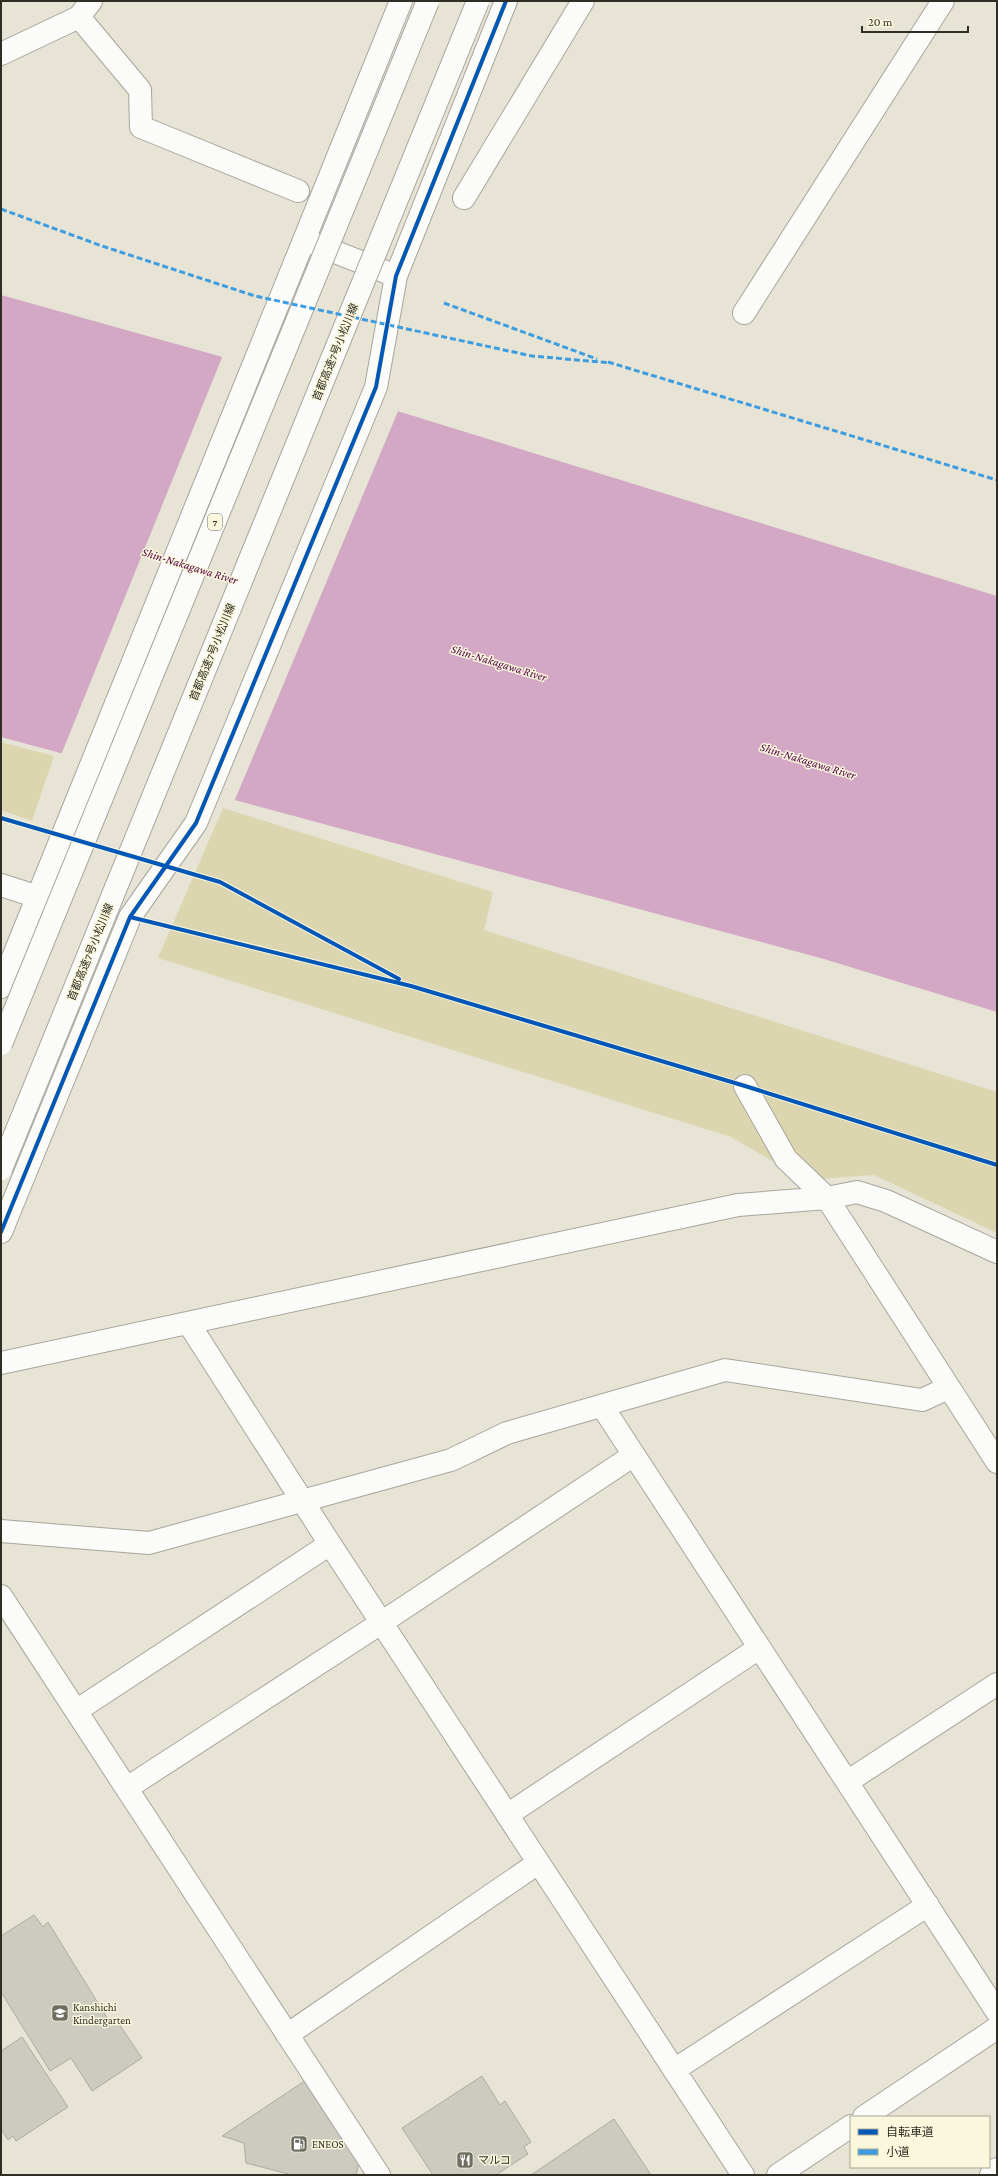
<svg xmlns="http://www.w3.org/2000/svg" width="998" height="2176" font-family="'Crimson Pro','Noto Sans JP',serif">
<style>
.green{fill:#dcd6b0}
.water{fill:#d3a8c5}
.pier{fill:#e7e4d6}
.building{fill:#cdcbc0;stroke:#adaba0}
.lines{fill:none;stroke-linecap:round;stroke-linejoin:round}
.minor-casing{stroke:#a8a59b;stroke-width:24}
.minor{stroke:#fbfbf9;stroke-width:22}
.highway-bridge-casing{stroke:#a8a59b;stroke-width:24;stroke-linecap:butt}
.highway-bridge{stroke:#fbfbf9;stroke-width:22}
.quiet{stroke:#3d9de0;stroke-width:3;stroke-dasharray:6 3;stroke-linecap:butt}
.cycleway-casing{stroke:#faf7dd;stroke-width:6}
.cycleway{stroke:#0057b8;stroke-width:4}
.labels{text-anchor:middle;stroke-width:3;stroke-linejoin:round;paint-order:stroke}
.shield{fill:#faf7dd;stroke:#6c6a5c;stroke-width:1}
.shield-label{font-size:10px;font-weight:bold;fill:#2f2e24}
.street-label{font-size:11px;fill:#2f2e24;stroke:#faf7dd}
.poi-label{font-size:11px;fill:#2f2e24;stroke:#faf7dd;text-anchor:start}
.water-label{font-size:12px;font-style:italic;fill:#510747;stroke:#faf7dd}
</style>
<rect width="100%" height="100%" fill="#e7e4d6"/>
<path class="green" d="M1,742L54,756L32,821L1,810Z
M223,808L493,892L484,930L997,1092V1233L874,1175L805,1180L731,1137L158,958Z"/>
<path class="water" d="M1,295L219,356L997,596V1012L824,959L1,737Z"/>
<path class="pier" d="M223,355L399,409L234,802L61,755Z"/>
<path class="building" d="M34,1915L43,1927L48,1922L109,2021L115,2018L142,2058L92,2091L71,2058L50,2071L1,1992V1936Z
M22,2037L68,2107L16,2141L13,2136L8,2140L1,2129V2051Z
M482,2076L500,2105L505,2101L531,2142L524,2147L528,2154L496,2175H433L402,2128Z
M306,2080L359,2163L356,2175H292L246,2163L244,2143L222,2136Z
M614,2119L651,2175H531Z"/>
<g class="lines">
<defs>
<path id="minor" d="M79,17L140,90L141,127L298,191
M1,54L79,17L91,1
M464,198L583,1
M310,242L396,276
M744,313L943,1
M1,885L38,897
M1,987L401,1
M745,1086L786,1159L827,1198L997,1462
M1,1232L130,917L196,823L376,387L396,276L506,1
M189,1324L330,1544L743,2175
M1,1363L738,1205L827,1198L857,1192L886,1201L997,1252
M602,1406L997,2012
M1,1531L149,1543L451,1460L507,1433L725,1370L922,1400L948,1388
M1,1596L379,2175
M76,1711L330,1544
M847,1782L997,1684
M127,1788L381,1623L634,1455
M507,1815L759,1648
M287,2035L538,1863
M674,2070L928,1905
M864,2117L997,2028
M778,2175L851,2126
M991,2175L997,2169"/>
</defs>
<use href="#minor" class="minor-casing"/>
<use href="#minor" class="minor"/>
<defs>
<path id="highway-bridge" d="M1,1044L428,1
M1,1169L478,1"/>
</defs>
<use href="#highway-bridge" class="highway-bridge-casing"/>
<use href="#highway-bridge" class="highway-bridge"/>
<path class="quiet" d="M1,209L102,246L255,296L532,356L612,363
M444,303L597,359
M608,362L997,480"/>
<defs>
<path id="cycleway" d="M1,818L220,882L399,979
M130,917L411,986L745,1086L997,1165
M1,1232L130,917L196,823L376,387L396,276L506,1"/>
</defs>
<use href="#cycleway" class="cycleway-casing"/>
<use href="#cycleway" class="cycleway"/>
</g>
<defs>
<symbol id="school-square" viewBox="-11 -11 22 22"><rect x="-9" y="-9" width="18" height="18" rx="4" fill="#6f6e62" stroke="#faf7dd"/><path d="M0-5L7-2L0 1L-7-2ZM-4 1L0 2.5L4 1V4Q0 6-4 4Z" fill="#fff"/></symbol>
<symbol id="fuel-square" viewBox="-11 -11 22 22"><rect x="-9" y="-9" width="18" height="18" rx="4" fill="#6f6e62" stroke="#faf7dd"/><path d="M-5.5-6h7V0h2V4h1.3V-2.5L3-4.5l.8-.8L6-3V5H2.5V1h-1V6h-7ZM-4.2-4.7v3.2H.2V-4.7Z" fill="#fff"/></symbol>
<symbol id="restaurant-square" viewBox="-11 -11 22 22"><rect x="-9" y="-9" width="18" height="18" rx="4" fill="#6f6e62" stroke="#faf7dd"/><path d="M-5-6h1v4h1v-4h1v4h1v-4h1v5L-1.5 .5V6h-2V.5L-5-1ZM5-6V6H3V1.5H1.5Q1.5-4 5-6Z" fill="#fff"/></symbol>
</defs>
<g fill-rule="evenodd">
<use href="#school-square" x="50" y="2003" width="20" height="20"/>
<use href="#fuel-square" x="289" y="2134" width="20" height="20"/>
<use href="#restaurant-square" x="455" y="2150" width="20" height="20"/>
</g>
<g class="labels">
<rect class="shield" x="208" y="514" width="14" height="16" rx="3"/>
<g class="shield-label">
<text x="215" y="526">7</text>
</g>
<g class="street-label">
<text transform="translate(335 352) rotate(-68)" y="4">首都高速7号小松川線</text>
<text transform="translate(212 652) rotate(-68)" y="4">首都高速7号小松川線</text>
<text transform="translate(90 952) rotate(-68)" y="4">首都高速7号小松川線</text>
</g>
<g class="poi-label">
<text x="73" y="2011">Kanshichi<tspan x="73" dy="13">Kindergarten</tspan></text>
<text x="312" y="2148">ENEOS</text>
<text x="478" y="2164">マルコ</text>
</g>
<g class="water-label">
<text transform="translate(190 566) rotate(17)" y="4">Shin-Nakagawa River</text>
<text transform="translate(499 663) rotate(17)" y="4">Shin-Nakagawa River</text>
<text transform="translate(808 761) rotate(17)" y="4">Shin-Nakagawa River</text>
</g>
</g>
<rect width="998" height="2176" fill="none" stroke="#2f2e24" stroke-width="4"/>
<rect x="850" y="2116" width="140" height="52" fill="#faf7dd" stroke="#a9a793"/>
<rect x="858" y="2129" width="20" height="6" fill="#0057b8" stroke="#a9a793"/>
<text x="886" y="2136" font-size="12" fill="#2f2e24">自転車道</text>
<rect x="858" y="2149" width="20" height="6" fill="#3d9de0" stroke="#a9a793"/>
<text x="886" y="2156" font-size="12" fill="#2f2e24">小道</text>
<path d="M862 26v6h106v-6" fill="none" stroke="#2f2e24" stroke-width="2"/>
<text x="868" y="26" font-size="12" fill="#2f2e24" stroke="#faf7dd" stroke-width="3" paint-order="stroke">20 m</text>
</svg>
